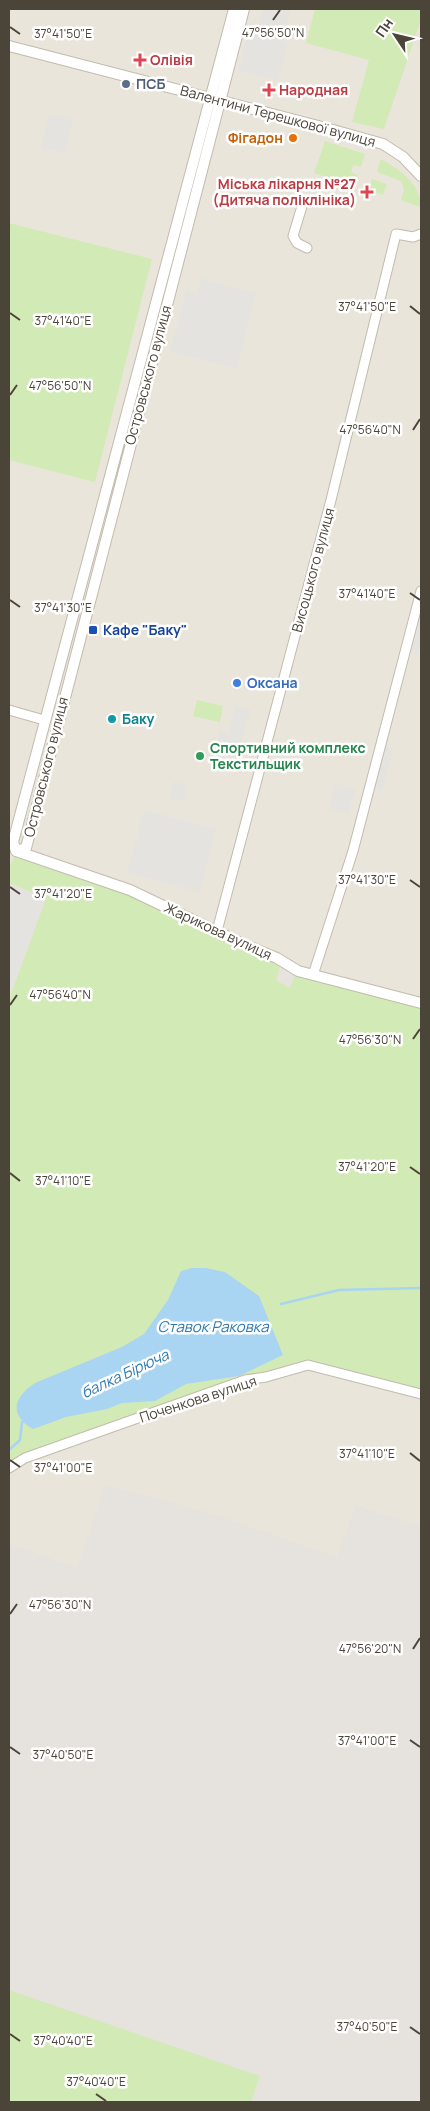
<svg xmlns="http://www.w3.org/2000/svg" width="430" height="2111" font-family="Manrope,sans-serif">
<style>
.residential{fill:#eae5da}
.industrial{fill:#e6e2dd}
.green{fill:#d2eab5}
.parking{fill:#e5e3e0}
.water{fill:#a9d4f2}
.lines{fill:none;stroke-linecap:round;stroke-linejoin:round}
.stream{stroke:#a9d4f2;stroke-width:2.5}
.minor-casing{stroke:#c2bbae;stroke-width:11}
.tertiary-casing{stroke:#c2bbae;stroke-width:12}
.minor{stroke:#fff;stroke-width:9}
.tertiary{stroke:#fff;stroke-width:10}
.ticks{fill:none;stroke:#4b4439;stroke-width:2}
.health-dot{fill:#e0444e;stroke:#fff;stroke-width:2}
.service-dot{fill:#5c6f8a;stroke:#fff;stroke-width:2}
.food-dot{fill:#e8710a;stroke:#fff;stroke-width:2}
.transit-dot{fill:#1a4fb4;stroke:#fff;stroke-width:2}
.shop-dot{fill:#3f7fe0;stroke:#fff;stroke-width:2}
.culture-dot{fill:#0f9aa8;stroke:#fff;stroke-width:2}
.leisure-dot{fill:#2e9e5b;stroke:#fff;stroke-width:2}
.labels{text-anchor:middle;stroke-width:5;stroke-linejoin:round;paint-order:stroke}
.health-label{font-size:14px;font-weight:bold;fill:#be3a42;stroke:#fff;text-anchor:start}
.service-label{font-size:14px;font-weight:bold;fill:#4e5e75;stroke:#fff;text-anchor:start}
.street-label{font-size:14px;fill:#4b4439;stroke:#fff}
.food-label{font-size:14px;font-weight:bold;fill:#c56008;stroke:#fff;text-anchor:end}
.transit-label{font-size:14px;font-weight:bold;fill:#164399;stroke:#fff;text-anchor:start}
.shop-label{font-size:14px;font-weight:bold;fill:#366cbe;stroke:#fff;text-anchor:start}
.culture-label{font-size:14px;font-weight:bold;fill:#0d838f;stroke:#fff;text-anchor:start}
.leisure-label{font-size:14px;font-weight:bold;fill:#27864d;stroke:#fff;text-anchor:start}
.water-label{font-size:15px;font-style:italic;fill:#2e7ab2;stroke:#fff}
.ticks-label{font-size:12px;text-anchor:middle;fill:#4b4439;stroke:#fff;stroke-width:5;stroke-linejoin:round;paint-order:stroke}
</style>
<rect width="100%" height="100%" fill="#f6f3ec"/>
<path class="residential" d="M9,9H421V2102H9Z"/>
<path class="industrial" d="M282,960L298,971L289,988L276,980Z
M105,1485L210,1513L337,1557L356,1506L421,1526V2102H251L260,2076L9,1990V1544L77,1568Z"/>
<path class="green" d="M315,9H421V19L384,129L352,122L369,60L306,43Z
M325,141L365,154L361,167L353,165L351,172L358,175L355,186L314,173Z
M381,159C399,169 421,184 421,207L401,200L404,189L401,181L377,172Z
M372,179L387,184L383,195L369,190Z
M9,223L152,259L95,482L9,460Z
M197,700L223,706L220,722L193,716Z
M16,851L98,880L282,960L276,980L289,988L298,971L421,1003V1394L308,1365L266,1377L9,1468V999L46,898L9,883V869Z
M9,1990L260,2076L251,2102H9Z"/>
<path class="parking" d="M263,9H291L283,41L288,43L278,81L238,71L248,33L256,35Z
M49,114L73,120L65,154L41,148Z
M201,278L256,294L237,369L170,352L186,292L197,293Z
M421,613V642L418,655L411,653Z
M235,706L251,710L236,758L214,753L219,731L229,733Z
M386,747L394,749L382,790L374,788Z
M174,781L188,786L183,801L169,798Z
M336,784L355,789L348,814L329,808Z
M144,810L216,829L200,892L127,873Z
M9,883L46,898L9,999Z"/>
<path class="water" d="M192,1268H206L225,1272L259,1296L283,1355L239,1376L186,1384L155,1401L122,1403L107,1409L66,1417L33,1429C8,1414 14,1397 35,1383L122,1347L144,1334L168,1300L181,1271Z"/>
<g class="lines">
<path class="stream" d="M281,1304L339,1290L421,1288
M9,1450L20,1440L22,1422L25,1421"/>
<defs>
<path id="minor" d="M303,203L293,236L297,243L307,248
M9,710L44,720
M217,931L331,500L396,234L413,237L421,234
M313,975L353,851L421,591
M9,1468L25,1458L245,1380L266,1377L308,1365L421,1394"/>
<path id="tertiary" d="M9,46L326,128L383,144L403,157L421,176
M16,851L26,848L244,9
M16,851L13,842L234,9
M16,851L130,890L243,944L277,958L298,971L421,1003"/>
</defs>
<use href="#minor" class="minor-casing"/>
<use href="#tertiary" class="tertiary-casing"/>
<use href="#minor" class="minor"/>
<use href="#tertiary" class="tertiary"/>
</g>
<path class="ticks" d="M273,20L280,10M10,27L20,34M410,306L420,314M10,313L20,320M10,395L17,385M413,430L420,419M410,593L420,600M10,600L20,607M410,880L420,887M10,887L20,894M10,1005L17,995M413,1039L420,1029M410,1167L420,1174M10,1173L20,1181M410,1453L420,1461M10,1460L20,1467M10,1614L17,1604M413,1649L420,1638M410,1740L420,1747M10,1747L20,1754M410,2027L420,2034M10,2034L20,2041M96,2094L106,2101"/>
<g class="health-dot">
<path d="M137.5 52.5h5v5h5v5h-5v5h-5v-5h-5v-5h5z"/>
<path d="M266.5 82.5h5v5h5v5h-5v5h-5v-5h-5v-5h5z"/>
<path d="M364.5 184.5h5v5h5v5h-5v5h-5v-5h-5v-5h5z"/>
</g>
<circle class="service-dot" cx="126" cy="84" r="5"/>
<circle class="food-dot" cx="293" cy="138" r="5"/>
<rect class="transit-dot" x="88" y="625" width="10" height="10" rx="2.5"/>
<circle class="shop-dot" cx="237" cy="683" r="5"/>
<circle class="culture-dot" cx="112" cy="719" r="5"/>
<circle class="leisure-dot" cx="200" cy="756" r="5"/>
<g class="labels">
<g class="health-label">
<text x="150" y="65">Олівія</text>
<text x="279" y="95">Народная</text>
<text x="356" y="189" text-anchor="end">Міська лікарня №27<tspan x="356" dy="16">(Дитяча поліклініка)</tspan></text>
</g>
<g class="service-label">
<text x="136" y="89">ПСБ</text>
</g>
<g class="street-label">
<text transform="translate(278 116) rotate(15)" y="5">Валентини Терешкової вулиця</text>
<text transform="translate(148 375) rotate(-75)" y="5">Островського вулиця</text>
<text transform="translate(313 570) rotate(-75)" y="5">Висоцького вулиця</text>
<text transform="translate(46 767) rotate(-76)" y="5">Островського вулиця</text>
<text transform="translate(218 931) rotate(25)" y="5">Жарикова вулиця</text>
<text transform="translate(198 1399) rotate(-18)" y="5">Поченкова вулиця</text>
</g>
<g class="food-label">
<text x="283" y="143">Фігадон</text>
</g>
<g class="transit-label">
<text x="103" y="635">Кафе "Баку"</text>
</g>
<g class="shop-label">
<text x="247" y="688">Оксана</text>
</g>
<g class="culture-label">
<text x="122" y="724">Баку</text>
</g>
<g class="leisure-label">
<text x="210" y="753">Спортивний комплекс<tspan x="210" dy="16">Текстильщик</tspan></text>
</g>
<g class="water-label">
<text x="213" y="1332">Ставок Раковка</text>
<text transform="translate(125 1374) rotate(-25)" y="5">балка Бірюча</text>
</g>
</g>
<g class="ticks-label">
<text x="273" y="37">47°56'50"N</text>
<text x="63" y="38">37°41'50"E</text>
<text x="367" y="311">37°41'50"E</text>
<text x="63" y="325">37°41'40"E</text>
<text x="60" y="390">47°56'50"N</text>
<text x="370" y="434">47°56'40"N</text>
<text x="367" y="598">37°41'40"E</text>
<text x="63" y="612">37°41'30"E</text>
<text x="367" y="884">37°41'30"E</text>
<text x="63" y="898">37°41'20"E</text>
<text x="60" y="999">47°56'40"N</text>
<text x="370" y="1044">47°56'30"N</text>
<text x="367" y="1171">37°41'20"E</text>
<text x="63" y="1185">37°41'10"E</text>
<text x="367" y="1458">37°41'10"E</text>
<text x="63" y="1472">37°41'00"E</text>
<text x="60" y="1609">47°56'30"N</text>
<text x="370" y="1653">47°56'20"N</text>
<text x="367" y="1745">37°41'00"E</text>
<text x="63" y="1759">37°40'50"E</text>
<text x="367" y="2031">37°40'50"E</text>
<text x="63" y="2045">37°40'40"E</text>
<text x="96" y="2086">37°40'40"E</text>
</g>
<rect width="430" height="2111" fill="none" stroke="#4b4439" stroke-width="20"/>
<g transform="translate(395 35) rotate(305)" stroke="#ffffff" stroke-width="4" paint-order="stroke">
<path d="M0-4L9 19L0 12L-9 19Z" fill="#4b4439"/>
<text y="-8" font-size="14" font-weight="bold" text-anchor="middle" fill="#4b4439">Пн</text>
</g>
</svg>
